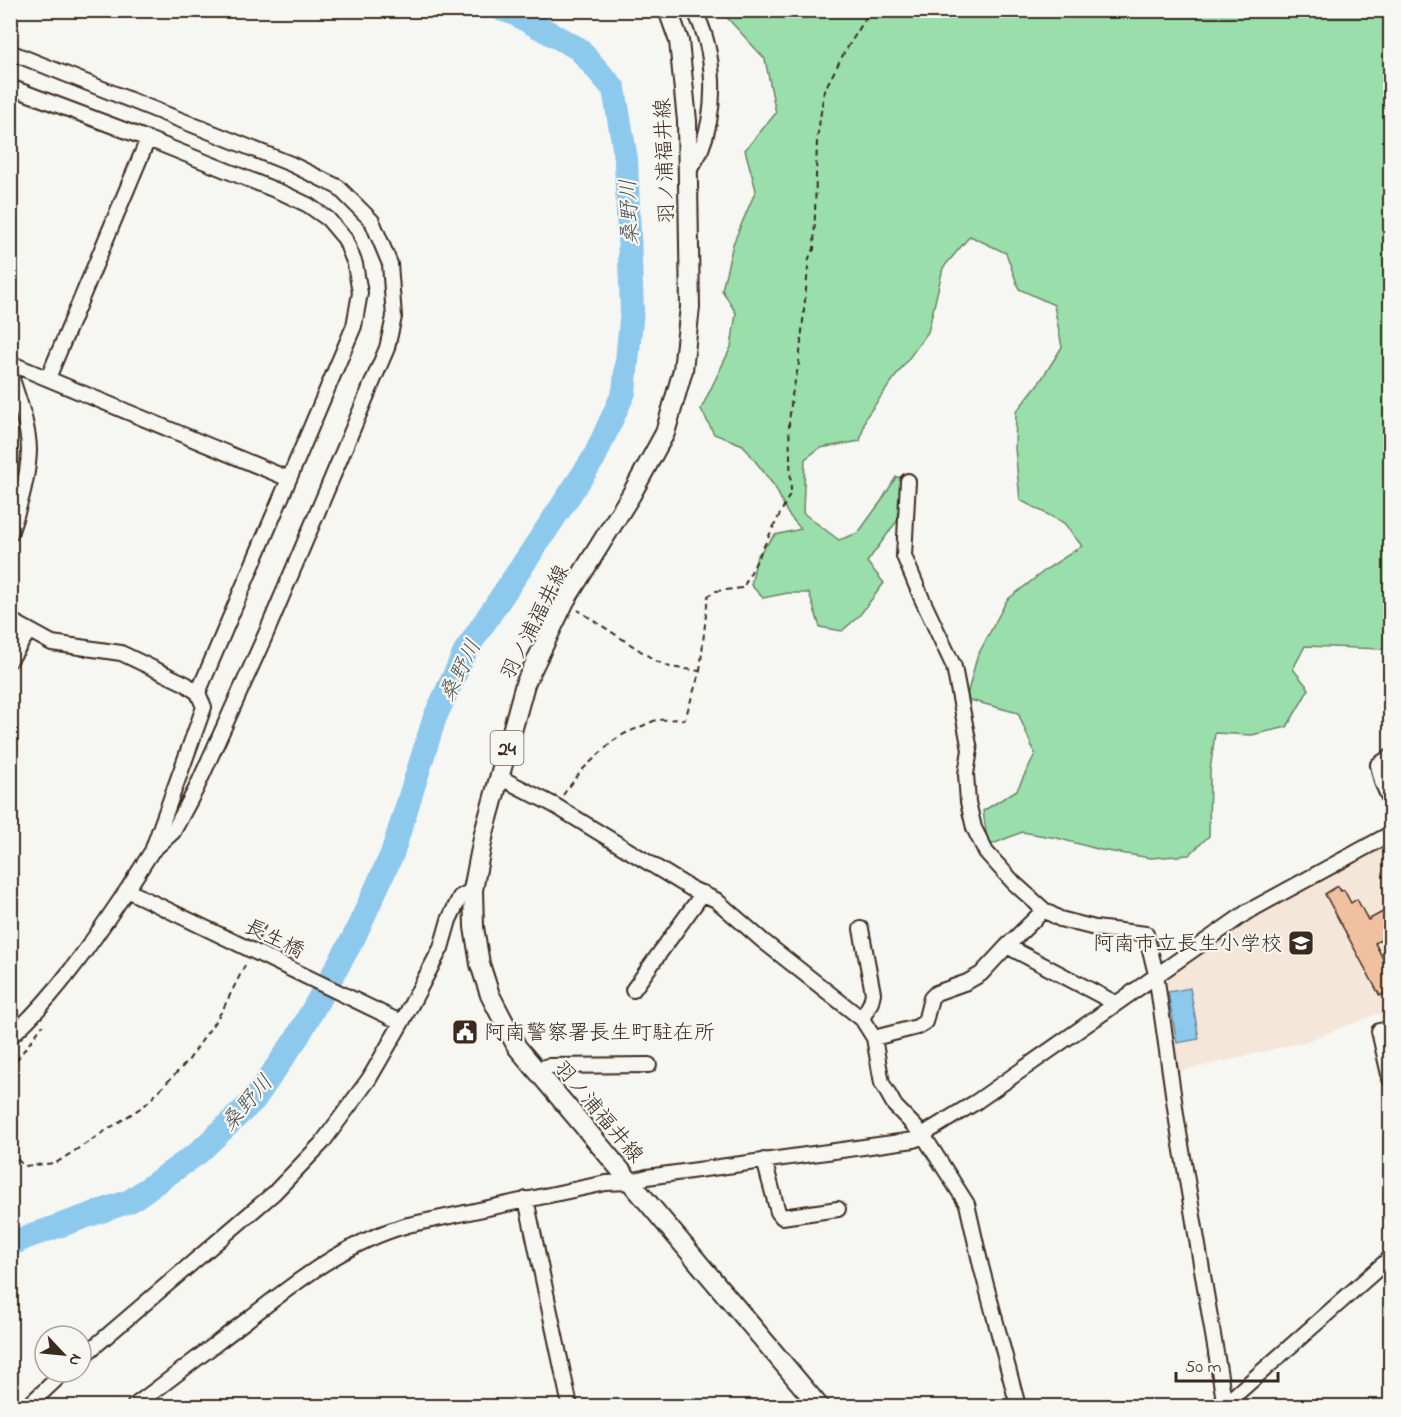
<svg xmlns="http://www.w3.org/2000/svg" width="1401" height="1417" font-family="'Indie Flower','Klee One',sans-serif">
<style>
.built{fill:#f4e6d9}
.green{fill:#99deab;stroke:#6a8464;stroke-width:1.5}
.water{fill:#8dc9ed;stroke:#6c899a;stroke-width:1.5}
.lines{fill:none;stroke-linecap:round;stroke-linejoin:round}
.river{stroke:#8dc9ed;stroke-width:24}
.building{fill:#f0c0a0;stroke:#3b2a1e;stroke-width:1.5}
.minor-casing{stroke:#3b2a1e;stroke-width:18}
.major-casing{stroke:#3b2a1e;stroke-width:22}
.path{stroke:#3b2a1e;stroke-width:2;stroke-dasharray:6 4.5;stroke-linecap:butt}
.minor{stroke:#f6f6f2;stroke-width:14}
.major{stroke:#f6f6f2;stroke-width:18}
.minor-bridge-casing{stroke:#3b2a1e;stroke-width:18;stroke-linecap:butt}
.minor-bridge{stroke:#f6f6f2;stroke-width:14}
.labels{text-anchor:middle;stroke-width:4.5;stroke-linejoin:round;paint-order:stroke}
.shield{fill:#f6f6f2;stroke:#73675e;stroke-width:1.5}
.shield-label{font-size:20px;font-weight:bold;fill:#3b2a1e}
.street-label{font-size:21px;fill:#3b2a1e;stroke:#f6f6f2}
.poi-label{font-size:21px;fill:#3b2a1e;stroke:#f6f6f2;text-anchor:end}
.water-label{font-size:22px;font-style:italic;fill:#505252;stroke:#f6f6f2}
</style>
<rect width="100%" height="100%" fill="#f6f6f2"/>
<filter id="ink" filterUnits="userSpaceOnUse"><feTurbulence type="fractalNoise" baseFrequency=".0167" numOctaves="2"/><feDisplacementMap in="SourceGraphic" scale="12" xChannelSelector="R" yChannelSelector="G"/><feConvolveMatrix kernelMatrix="1 2 1 2 8 2 1 2 1" color-interpolation-filters="sRGB"/></filter>
<g filter="url(#ink)">
<path class="built" d="M1390,843V1026L1382,1028L1380,1013L1304,1042L1177,1072L1161,984L1164,972L1257,913Z"/>
<path class="green" d="M721,11H1390V644L1382,649L1305,646L1293,669L1309,689L1287,727L1252,735L1215,733L1210,771L1209,836L1189,855L1151,858L1101,850L1057,838L1022,832L988,846L983,811L1017,790L1035,754L1018,713L966,699L977,657L1007,600L1048,568L1082,546L1064,523L1020,500L1015,448L1016,412L1041,380L1062,347L1054,305L1019,289L1006,253L970,236L943,268L928,332L866,417L860,441L820,448L805,459L803,513L839,540L858,533L882,500L896,477H904L900,517L867,562L884,583L859,616L842,631L820,627L809,593H788L763,598L751,585L757,556L775,535L801,529L788,514L775,487L743,445L714,434L701,409L731,347L736,313L722,290L733,244L756,190L745,150L776,113L765,59Z"/>
<path class="water" d="M1190,988L1199,1039L1177,1043L1168,992Z"/>
<g class="lines">
<path class="river" d="M10,1245L27,1237L130,1201L198,1153L254,1100L298,1036L354,937L392,854L435,717L466,650L594,458L624,392L632,310L626,159L614,89L579,49L513,13L503,10"/>
</g>
<path class="building" d="M1338,886L1341,891L1344,890L1351,903L1357,899L1368,920L1390,908V935L1375,943L1390,972V990L1380,996L1325,894Z"/>
<g class="lines">
<defs>
<path id="minor" d="M10,52L291,164L338,187L372,221L390,264L394,317L387,348L265,636L196,789L173,832L152,851
M10,87L148,139L48,378
M148,139L285,194L308,205L328,219L345,239L355,264L360,293L354,326L198,693
M688,172C692,165 697,159 700,152C718,109 716,51 694,10
M10,363L289,479
M10,373C18,398 29,426 29,451C28,480 19,507 10,534
M908,481L904,556L922,599L954,667L970,750L966,774L968,802L974,828L986,852L1014,883L1044,910L1060,919L1095,928L1146,934L1156,974L1177,1121L1225,1406
M10,620L52,643L121,653L186,684L198,693L204,707L152,851L127,890L139,896
M10,660L29,631
M1390,757L1378,765L1382,782L1390,800
M499,777L554,805L690,888L716,900L763,941L862,1019L874,1038L882,1083L895,1106L923,1135L967,1204L981,1266L1018,1406
M1044,910L1007,946L1115,1003
M861,929L873,993L871,1002L862,1019
M633,990L703,893
M395,1019L402,1022L441,948L449,920L460,897L473,890
M1390,1029L1379,1031L1390,1079
M10,1037C57,995 92,942 127,890
M874,1038L917,1027L925,1022L931,998L936,993L967,982L981,974L1007,946
M536,1070L548,1066L649,1065
M764,1160L778,1212L782,1217L838,1209
M526,1199L570,1406
M81,1358L274,1193L322,1143L369,1079L402,1022
M28,1406L64,1372
M134,1406C172,1378 209,1349 247,1320C297,1281 346,1242 408,1225L606,1183L629,1182L647,1177L914,1140L976,1102L1247,912L1390,834
M1223,1406L1390,1258"/>
<path id="major" d="M668,10L679,41L687,121L690,307L683,370L665,433L631,495L565,601L525,684L484,833L473,890L474,927L480,964L490,995L517,1047L819,1406"/>
</defs>
<use href="#minor" class="minor-casing"/>
<use href="#major" class="major-casing"/>
<path class="path" d="M700,671L708,596L716,591L743,588L791,492L789,423L792,395L799,363L809,258L814,249L817,140L824,91L844,53L871,10
M563,795L582,770L613,741L624,734L656,720L685,719L700,671L670,667L656,661L578,610
M258,940L267,923
M10,1069L43,1025
M10,1152L24,1166L56,1163L145,1105L188,1061L222,1011L246,963"/>
<use href="#minor" class="minor"/>
<use href="#major" class="major"/>
<defs>
<path id="minor-bridge" d="M139,896L392,1018"/>
</defs>
<use href="#minor-bridge" class="minor-bridge-casing"/>
<use href="#minor-bridge" class="minor-bridge"/>
</g>
</g>
<defs>
<symbol id="school-square" viewBox="-11 -11 22 22"><rect x="-9" y="-9" width="18" height="18" rx="4" fill="#3b2a1e" stroke="#f6f6f2"/><path d="M0-5L7-2L0 1L-7-2ZM-4 1L0 2.5L4 1V4Q0 6-4 4Z" fill="#fff"/></symbol>
<symbol id="civic-square" viewBox="-11 -11 22 22"><rect x="-9" y="-9" width="18" height="18" rx="4" fill="#3b2a1e" stroke="#f6f6f2"/><path d="M-.6-6.5H3V-4.5H.6V-3L4-1V1h2V6H-6V1h2V-1L-.6-3ZM-1.2 2.5V6h2.4V2.5Z" fill="#fff"/></symbol>
</defs>
<g fill-rule="evenodd">
<use href="#school-square" x="1286" y="928" width="30" height="30"/>
<use href="#civic-square" x="450" y="1017" width="30" height="30"/>
</g>
<g class="labels">
<rect class="shield" x="490.5" y="731" width="33" height="34" rx="4.5"/>
<g class="shield-label">
<text x="507" y="755">24</text>
</g>
<g class="street-label">
<text transform="translate(664 161) rotate(-92)" y="7">羽ノ浦福井線</text>
<text transform="translate(534 622) rotate(-63)" y="7">羽ノ浦福井線</text>
<text transform="translate(275 938) rotate(26)" y="7">長生橋</text>
<text transform="translate(599 1111) rotate(50)" y="7">羽ノ浦福井線</text>
</g>
<g class="poi-label">
<text x="1282" y="950">阿南市立長生小学校</text>
<text x="484" y="1039" text-anchor="start">阿南警察署長生町駐在所</text>
</g>
<g class="water-label">
<text transform="translate(628 212) rotate(-92)" y="8">桑野川</text>
<text transform="translate(459 670) rotate(-63)" y="8">桑野川</text>
<text transform="translate(246 1102) rotate(-49)" y="8">桑野川</text>
</g>
</g>
<rect width="1401" height="1417" fill="none" stroke="#f6f6f2" stroke-width="36"/>
<rect x="18" y="18" width="1365" height="1381" fill="none" stroke="#3b2a1e" stroke-width="2" filter="url(#ink)"/>
<g transform="translate(63 1354) rotate(116)"><circle r="28" fill="#f6f6f2" stroke="#aba49d" stroke-width="1.5"/>
<path d="M0-4.5L10 22L0 15L-10 22Z" fill="#3b2a1e"/>
<text y="-9" font-size="16" font-weight="bold" text-anchor="middle" fill="#3b2a1e">N</text>
</g>
<path d="M1176 1372v9h102v-9" fill="none" stroke="#3b2a1e" stroke-width="3"/>
<text x="1185" y="1372" font-size="18" fill="#3b2a1e" stroke="#f6f6f2" stroke-width="4.5" paint-order="stroke">50 m</text>
</svg>
